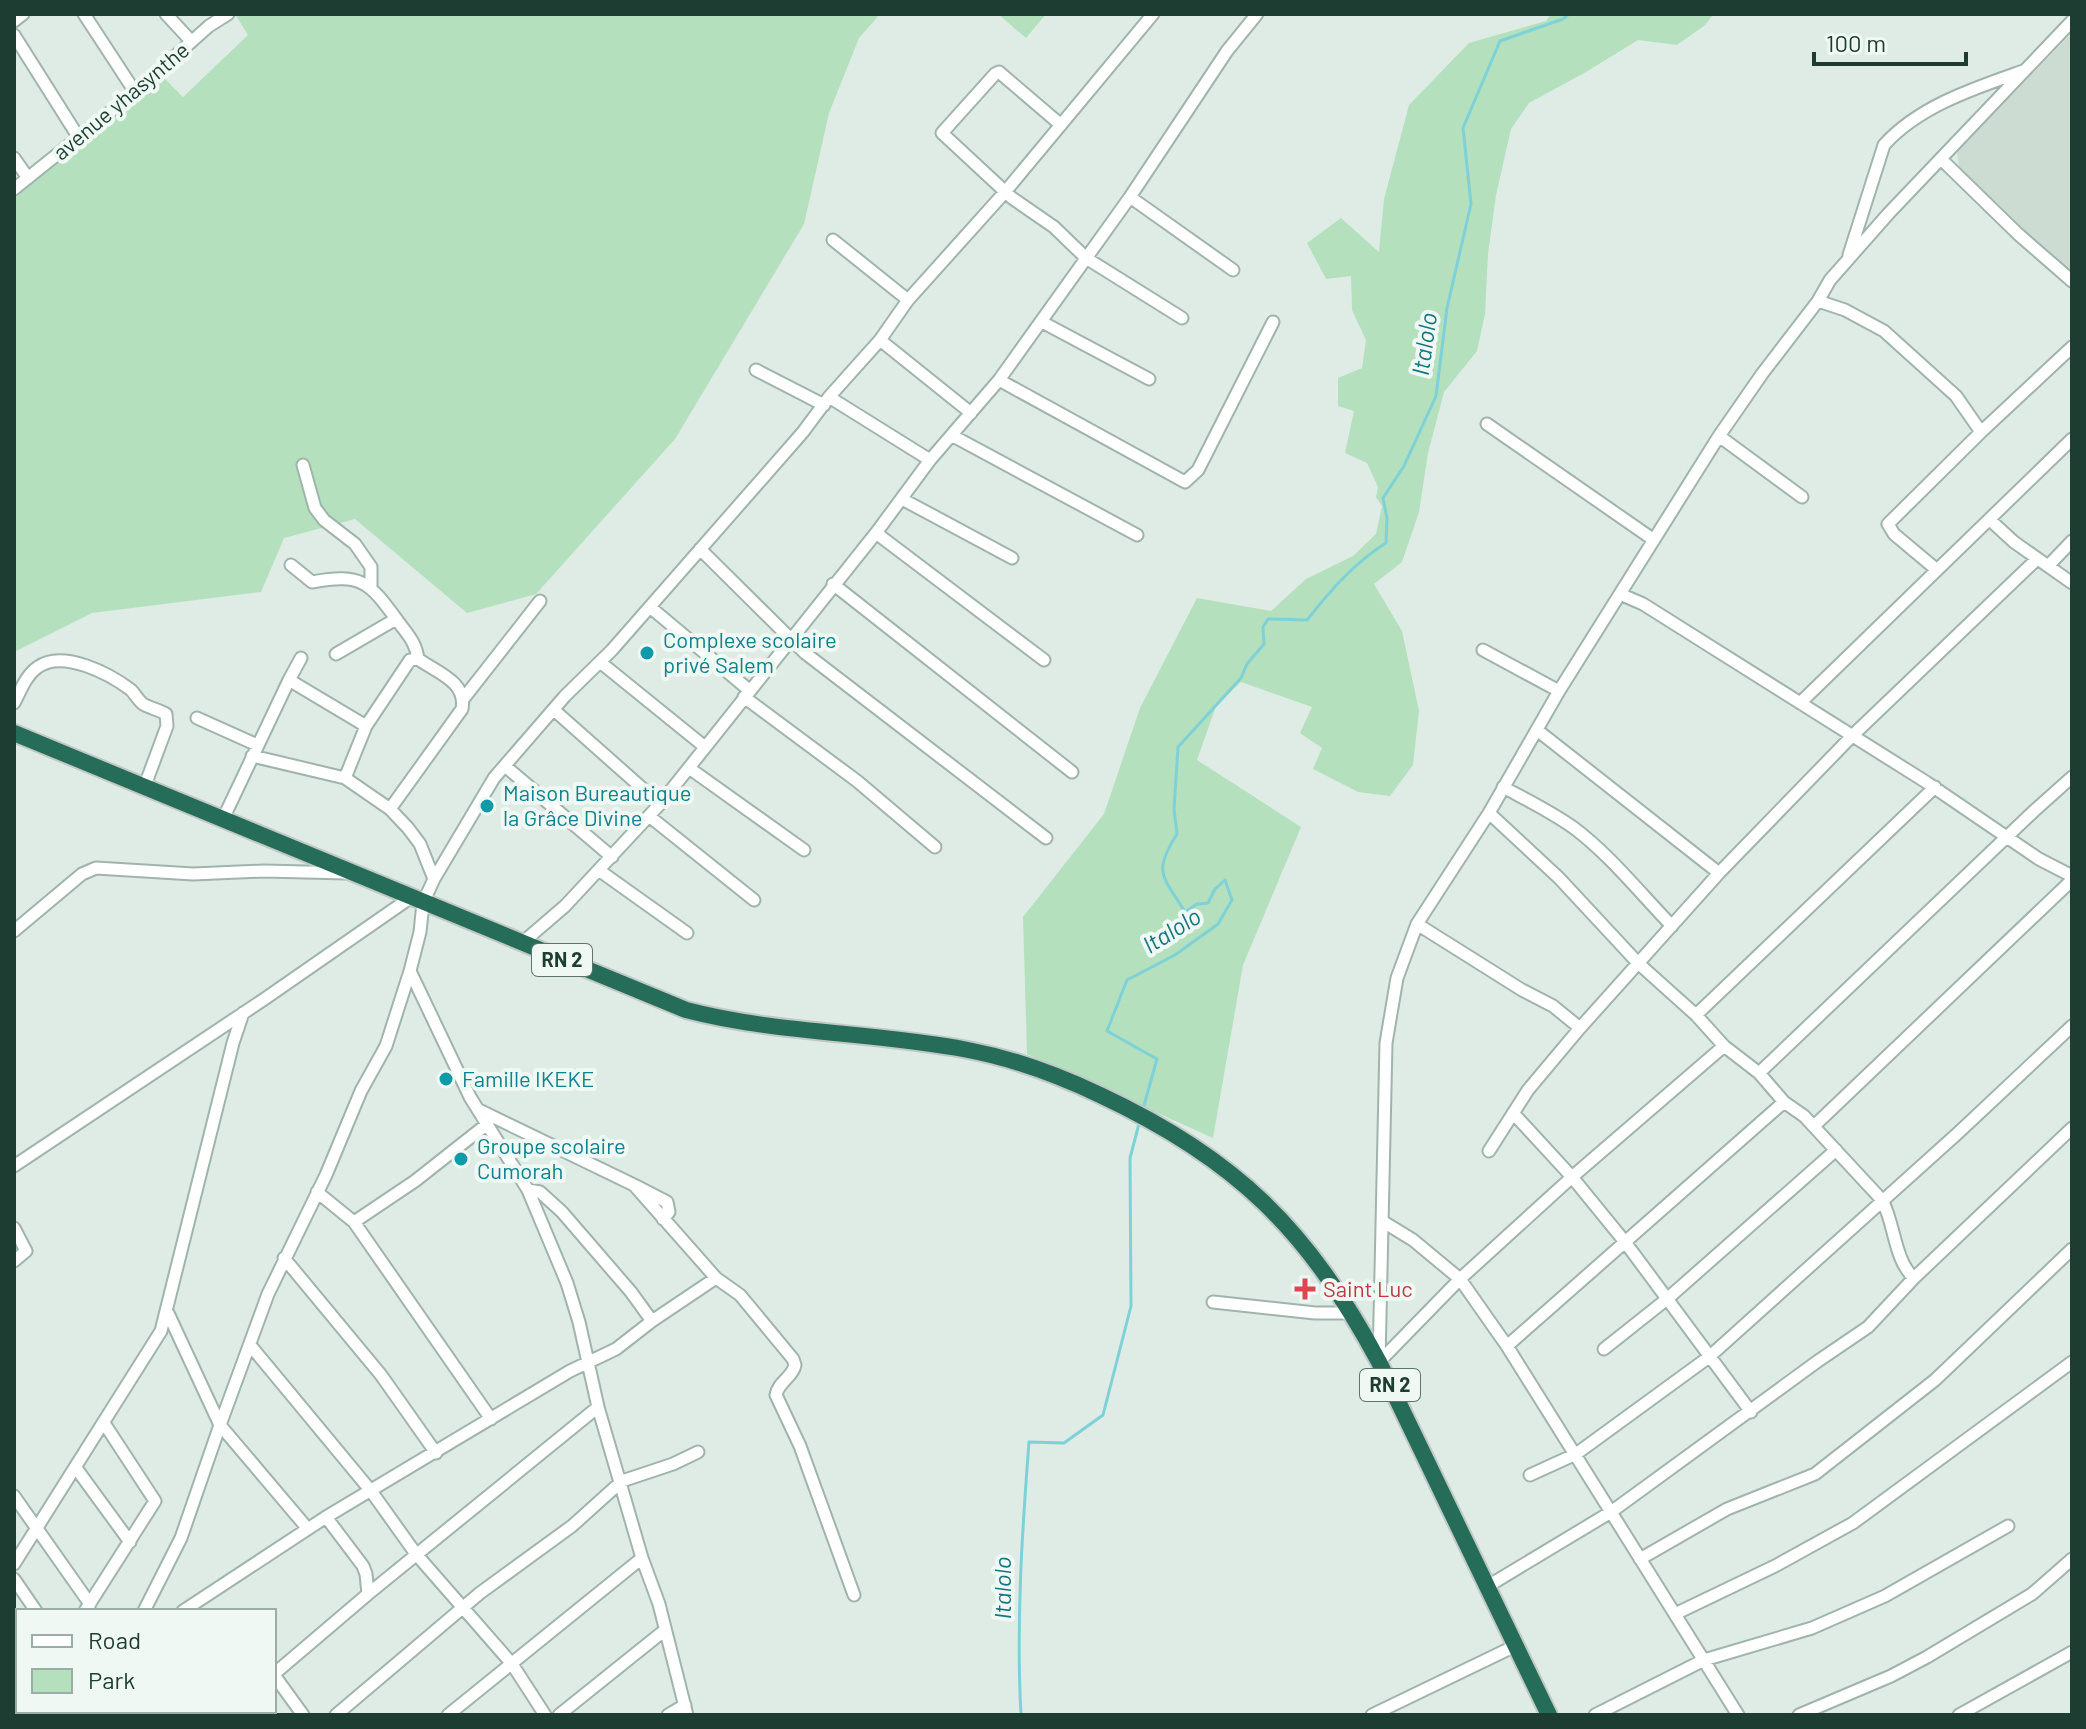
<svg xmlns="http://www.w3.org/2000/svg" width="2086" height="1729" font-family="Barlow,sans-serif">
<style>
.built{fill:#ccdcd3}
.green{fill:#b4e0bd}
.lines{fill:none;stroke-linecap:round;stroke-linejoin:round}
.stream{stroke:#7fd1d8;stroke-width:3}
.minor-casing{stroke:#a0b4ac;stroke-width:15}
.highway-casing{stroke:#c0c9c6;stroke-width:20}
.minor{stroke:#fff;stroke-width:11}
.highway{stroke:#266d59;stroke-width:16}
.culture-dot{fill:#0f9aa8;stroke:#eff8f3;stroke-width:3}
.health-dot{fill:#e0444e;stroke:#eff8f3;stroke-width:3}
.labels{text-anchor:middle;stroke-width:8;stroke-linejoin:round;paint-order:stroke}
.shield{fill:#eff8f3;stroke:#5c756c;stroke-width:2}
.shield-label{font-size:20px;font-weight:bold;fill:#1d3d32}
.street-label{font-size:22px;fill:#1d3d32;stroke:#eff8f3}
.culture-label{font-size:22px;fill:#0d838f;stroke:#eff8f3;text-anchor:start}
.health-label{font-size:22px;fill:#be3a42;stroke:#eff8f3;text-anchor:start}
.water-label{font-size:24px;font-style:italic;fill:#117580;stroke:#eff8f3}
</style>
<rect width="100%" height="100%" fill="#deece5"/>
<path class="built" d="M2072,33V273L1960,176L1957,151Z"/>
<path class="green" d="M235,14H880L859,38L829,113L804,224L675,439L536,594L467,613L355,519L284,538L261,592L92,613L14,652V181L154,68L183,97L248,35Z
M998,14H1046L1026,38Z
M1551,14H1714L1705,25L1677,45L1638,40L1586,72L1529,103L1511,129L1496,195L1488,254L1485,314L1477,351L1444,392L1428,453L1419,512L1402,562L1374,584L1402,631L1419,711L1413,765L1390,796L1358,792L1313,769L1322,748L1300,733L1312,707L1241,682L1216,706L1197,760L1301,827L1243,965L1213,1138L1027,1054L1023,917L1104,814L1140,708L1197,598L1271,611L1306,579L1353,556L1376,534L1382,506L1376,497L1378,487L1367,463L1345,453L1354,411L1338,406V378L1362,368L1366,340L1352,310L1351,276L1326,279L1307,243L1341,218L1379,252L1384,199L1409,105L1469,43L1546,21Z"/>
<g class="lines">
<path class="stream" d="M1143,1109L1157,1059L1107,1031L1127,980L1175,955L1218,924L1232,900L1225,880L1215,889L1208,903L1197,904L1185,912C1163,876 1152,873 1177,834L1174,809L1178,747L1241,678L1247,664L1264,644L1263,627L1268,619L1307,620C1331,590 1354,563 1386,543L1387,518L1383,498L1404,466L1436,396L1447,308L1471,204L1463,128L1500,41L1563,19L1569,14
M1021,1715C1016,1624 1022,1533 1029,1442L1064,1443L1103,1415L1131,1306L1130,1158L1140,1120"/>
<defs>
<path id="minor" d="M84,14L135,92
M166,14L191,41
M14,21L23,14
M14,35L79,138
M1061,125L999,72L995,74L942,133L1012,198L1054,227L1086,258L1182,318
M14,158L28,178
M1941,159L2018,234L2072,281
M14,189L135,92L209,26L228,14
M1130,197L1233,270
M833,240L908,300
M1849,255L1884,145C1919,106 1975,88 2023,71
M1818,301L1845,310L1884,331L1956,396L1981,432
M1042,322L1149,379
M880,340L971,413
M756,370L824,405
M999,380L1185,482L1198,470L1273,322
M829,397L930,460
M1487,424L1654,540
M953,436L1137,535
M1719,436L1802,497
M303,465L315,508L324,520L355,544L371,567V588
M902,499L1012,558
M1990,520L2014,542L2072,583
M876,533L1044,660
M700,549L805,653L1046,838
M291,565L312,582C362,573 369,582 397,620C407,634 416,642 418,659
M2048,566L2072,541
M1937,570L1894,534L1888,524L1981,432L2072,347
M833,584L1072,772
M1620,594L1643,604L1926,782L2039,859L2072,876
M650,607L749,690
M1483,650L1559,691
M336,654L396,619
M301,658L289,680L366,726L345,778
M600,662L705,747
M744,697L857,781L935,847
M464,698L540,601
M14,703C21,690 26,675 38,667C63,649 110,674 131,690C135,694 138,700 143,704C150,708 159,710 166,714L167,726L144,788
M1800,703L2072,439
M554,710L660,804
M197,718L257,745
M366,726L410,660L418,659C438,673 467,682 462,709L390,809
M1537,730L1719,873
M252,756L345,778L390,809L408,828L420,844L434,879
M505,766L612,857
M689,768L804,850
M1503,787C1527,800 1552,812 1574,828C1610,855 1640,893 1672,926
M1489,813L1559,878L1638,963L1696,1015L1724,1046L1759,1073L1784,1102L1804,1116L1882,1200C1895,1224 1894,1260 1914,1278
M649,816L754,900
M223,819L289,680
M600,871L687,933
M1417,924L1522,990L1553,1006L1580,1028
M14,931L82,874L96,868L193,874L264,871L346,873
M522,943L565,906L660,804L876,533L930,460L999,380L1130,197L1227,51L1257,14
M1696,1015L1935,787
M1759,1073L2034,811L2072,777
M479,1110L634,1185L716,1278L740,1295L793,1359L795,1365C793,1377 778,1382 776,1395L800,1446L854,1595
M1513,1113L1572,1177L1625,1242L1751,1412
M1814,1126L2072,880
M1489,1151L1528,1090L1580,1028L1719,873L1852,736L2037,559
M14,1166L263,1000L410,898
M636,1186L667,1202L669,1212L663,1219
M528,1190L540,1192L562,1212L631,1292L652,1321
M317,1192L354,1222L491,1419
M1382,1221L1413,1240L1460,1279L1507,1346L1738,1715
M354,1222L415,1181L486,1125
M14,1228L26,1251L14,1261
M284,1258L381,1375L436,1453
M1213,1302L1315,1313H1353
M250,1345L371,1491L416,1554L512,1664L545,1715
M1507,1346L1784,1102
M1604,1349L1667,1299L1836,1150
M1379,1362L1386,1043L1397,978L1417,924L1489,813L1559,691L1719,436L1762,374L1818,301L1830,280L1889,213L2072,21
M1379,1362L1460,1279L1572,1177L1724,1046
M76,1468L130,1542
M1530,1475L1576,1454L1709,1357L1958,1133L2072,1026
M14,1496L90,1604
M326,1517L363,1566L366,1574L368,1594
M308,1529L220,1425L268,1294L326,1175L361,1091L386,1046L410,971
M1640,1559L1727,1509L1815,1474L1935,1380L2072,1249
M14,1564L161,1331L233,1043L243,1013
M14,1579L36,1611
M1488,1586L1611,1512L1818,1361L1868,1327L1914,1278L2072,1128
M85,1611L155,1501L104,1423
M144,1611L181,1538L220,1425L167,1311
M183,1611L326,1517L570,1371L616,1349L652,1321L716,1278
M1675,1614L1775,1566L1853,1523L2072,1362
M14,1656L18,1662
M274,1674L368,1594L598,1407
M274,1675L303,1715
M95,1711L99,1715
M113,1715L118,1711
M222,1715L227,1711
M336,1715L480,1593L572,1526L622,1481L673,1464L698,1452
M448,1715L642,1558
M559,1715L665,1630
M668,1715L685,1705
M687,1715L659,1604L642,1558L598,1407L579,1322L567,1283L528,1190L470,1097L410,971L420,932L423,903L434,879L494,778L565,696L612,650L803,432L829,397L880,340L908,300L1005,192L1153,14
M1372,1715L1517,1645
M1595,1715L1704,1660L1812,1628L1885,1596L2008,1526
M1799,1715L1891,1676L1927,1657L2032,1594L2072,1559
M1959,1715L2072,1652"/>
<path id="highway" d="M14,733L686,1010C778,1034 875,1032 968,1050C1015,1059 1058,1075 1100,1095C1237,1159 1308,1230 1379,1362L1549,1715"/>
</defs>
<use href="#minor" class="minor-casing"/>
<use href="#highway" class="highway-casing"/>
<use href="#minor" class="minor"/>
<use href="#highway" class="highway"/>
</g>
<g class="culture-dot">
<circle cx="647" cy="653" r="8"/>
<circle cx="487" cy="806" r="8"/>
<circle cx="446" cy="1079" r="8"/>
<circle cx="461" cy="1159" r="8"/>
</g>
<path class="health-dot" d="M1301 1277h8v8h8v8h-8v8h-8v-8h-8v-8h8z"/>
<g class="labels">
<g class="shield">
<rect x="532" y="944" width="60" height="32" rx="6"/>
<rect x="1360" y="1369" width="60" height="32" rx="6"/>
</g>
<g class="shield-label">
<text x="562" y="967">RN 2</text>
<text x="1390" y="1392">RN 2</text>
</g>
<g class="street-label">
<text transform="translate(121 101) rotate(-40)" y="8">avenue yhasynthe</text>
</g>
<g class="culture-label">
<text x="663" y="648">Complexe scolaire<tspan x="663" dy="25">privé Salem</tspan></text>
<text x="503" y="801">Maison Bureautique<tspan x="503" dy="25">la Grâce Divine</tspan></text>
<text x="462" y="1087">Famille IKEKE</text>
<text x="477" y="1154">Groupe scolaire<tspan x="477" dy="25">Cumorah</tspan></text>
</g>
<g class="health-label">
<text x="1323" y="1297">Saint Luc</text>
</g>
<g class="water-label">
<text transform="translate(1425 344) rotate(-82)" y="8">Italolo</text>
<text transform="translate(1172 931) rotate(-32)" y="8">Italolo</text>
<text transform="translate(1003 1588) rotate(-90)" y="8">Italolo</text>
</g>
</g>
<rect width="2086" height="1729" fill="none" stroke="#1d3d32" stroke-width="32"/>
<rect x="16" y="1609" width="260" height="104" fill="#eff8f3" stroke="#9bada6" stroke-width="2"/>
<rect x="32" y="1635" width="40" height="12" fill="#ffffff" stroke="#9bada6" stroke-width="2"/>
<text x="88" y="1649" font-size="24" fill="#1d3d32">Road</text>
<rect x="32" y="1669" width="40" height="24" fill="#b4e0bd" stroke="#9bada6" stroke-width="2"/>
<text x="88" y="1689" font-size="24" fill="#1d3d32">Park</text>
<path d="M1814 52v12h152v-12" fill="none" stroke="#1d3d32" stroke-width="4"/>
<text x="1826" y="52" font-size="24" fill="#1d3d32" stroke="#eff8f3" stroke-width="6" paint-order="stroke">100 m</text>
</svg>
